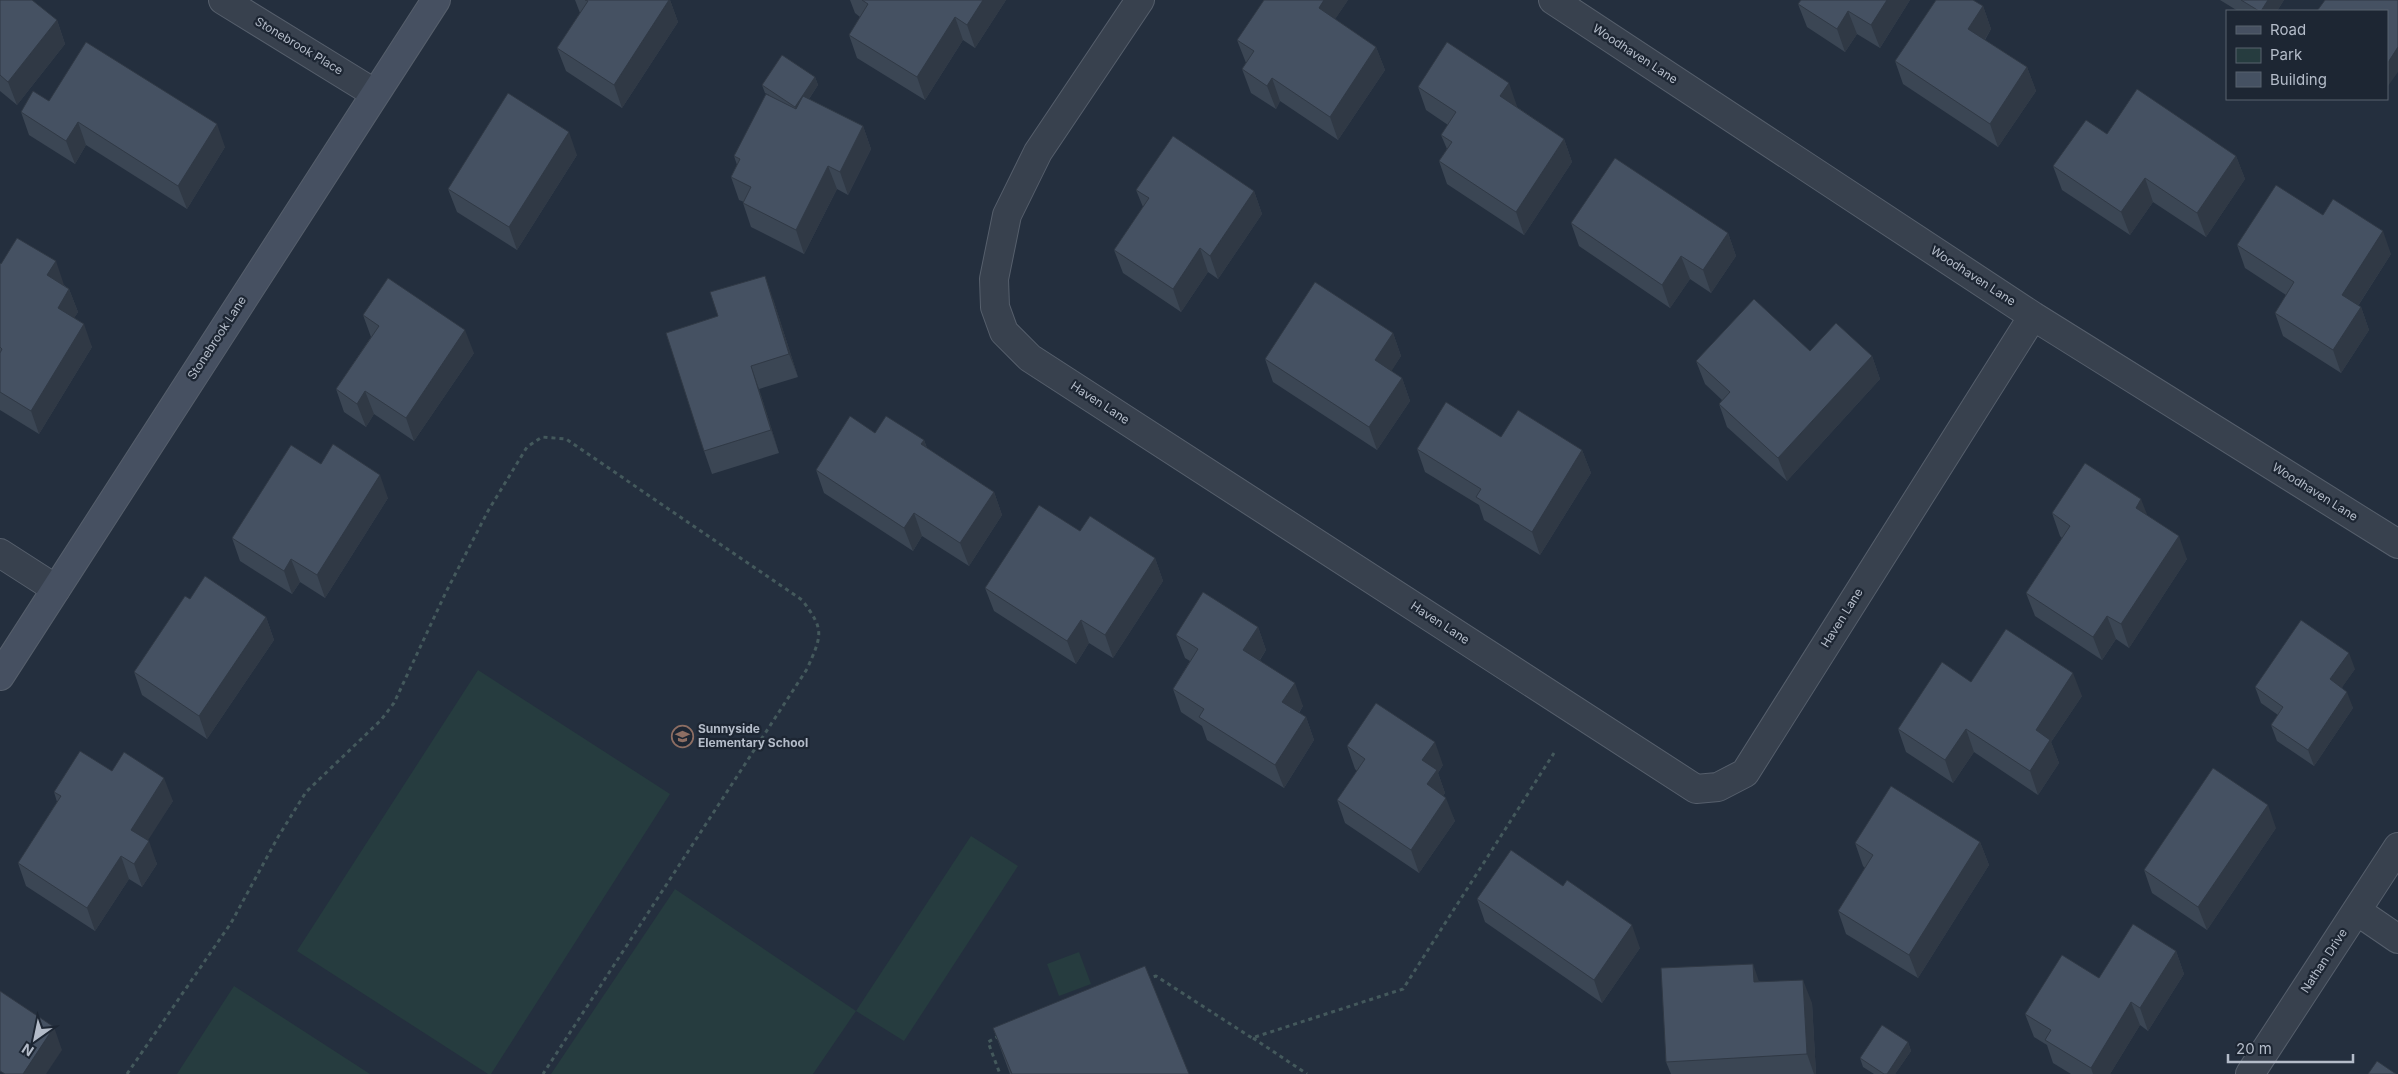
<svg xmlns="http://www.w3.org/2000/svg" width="2398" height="1074" font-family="Inter,sans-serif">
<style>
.green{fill:#263c3f}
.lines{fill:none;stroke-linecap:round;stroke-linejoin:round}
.street-casing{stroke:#565f6c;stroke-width:30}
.secondary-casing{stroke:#565f6c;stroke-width:30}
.path{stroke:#44595c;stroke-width:3;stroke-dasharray:4 4;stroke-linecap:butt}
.street{stroke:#38414e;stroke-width:28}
.secondary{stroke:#465061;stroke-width:28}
.wall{fill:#3b4654}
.shaded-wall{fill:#303945}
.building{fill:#455162;stroke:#303945}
.labels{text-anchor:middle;stroke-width:4.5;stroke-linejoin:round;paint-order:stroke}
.street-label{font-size:12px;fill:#b4bcc9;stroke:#1d2633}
.poi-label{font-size:12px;font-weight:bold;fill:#b4bcc9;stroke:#1d2633;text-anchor:start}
</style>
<rect width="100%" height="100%" fill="#242f3e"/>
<path class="green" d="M478,670L670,794L491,1074H488L297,951Z
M971,836L1018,866L904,1041L856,1011L813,1074H551L675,889L856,1011Z
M1079,952L1091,984L1059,996L1047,964Z
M234,986L370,1074H177Z"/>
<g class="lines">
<defs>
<path id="street" d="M223,0L374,93
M1140,0L1038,152L1007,215L994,279L995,307L1004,332L1030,358L1696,789L1718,787L1745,773L2033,316
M1553,0L2033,316L2398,544
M0,553L56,589
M2357,911L2398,939
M2250,1074L2398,847"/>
<path id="secondary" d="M0,676L436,0"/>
</defs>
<use href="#street" class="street-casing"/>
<use href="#secondary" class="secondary-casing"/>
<path class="path" d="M1146,979L1156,976L1252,1038L1403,989L1554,753
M999,1036L988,1042L1000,1074
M1253,1038L1307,1074
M127,1074L231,923L278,837L306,792L381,720L394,703L446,592L488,511L527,447L542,437L566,439L802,600C825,630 822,635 807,669L543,1074"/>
<use href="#street" class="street"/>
<use href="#secondary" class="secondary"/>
</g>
<path class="wall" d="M0,0L57,20L65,44L17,105L0,91Z
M575,0H670L678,22L622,108L566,71L557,48L580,13Z
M850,0H1006L975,48L963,40L925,100L857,58L849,35L860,17L855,13Z
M1348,0L1335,19L1376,47L1385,70L1338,140L1280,101L1276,109L1251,93L1242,69L1246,63L1237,40Z
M1910,0L1880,48L1857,34L1845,52L1807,27L1798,4Z
M2220,0H2284L2277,11H2238Z
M1983,6L1991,29L1985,40L2027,67L2036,91L1998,147L1903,84L1895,61Z
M815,77L818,85L809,99L863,126L871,149L848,195L837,189L804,254L751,227L743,203L744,202L739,200L731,177L737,165L734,156L769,95L765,93L762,85Z
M1418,87L1517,106V107L1564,139L1572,162L1524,235L1447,184L1439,161L1447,149L1441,135L1448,125L1426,110Z
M49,101L225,147L187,209L86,145L75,164L29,135L21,112Z
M2107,134L2236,156L2245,179L2206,237L2153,202L2130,235L2062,190L2053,166Z
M577,155L517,250L457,212L448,189Z
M1136,190L1254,191L1262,214L1218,279L1208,272L1181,312L1123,273L1114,250L1143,207Z
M2323,215L2391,254L2358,306L2361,307L2369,330L2341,373L2283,336L2275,313L2286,295L2245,268L2237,245Z
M1571,223L1728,233L1736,256L1711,293L1690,279L1670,308L1579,246Z
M0,263L64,285L69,289L78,312L74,318L92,347L39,434L0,410Z
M773,299L798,377L759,389L779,453L712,474L704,451Z
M363,315L474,353L414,441L374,414L366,427L344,412L336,389L371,337Z
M1393,333L1401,356L1391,371L1402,378L1410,401L1377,450L1273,382L1265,359Z
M1810,351L1872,356L1880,379L1787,481L1727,427L1719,404L1722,400L1705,384L1696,361Z
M875,433L924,440L927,448L994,492L1002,515L969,566L922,536L913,551L824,493L816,470Z
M1501,437L1582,450L1591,473L1540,555L1484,520L1479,505L1425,472L1417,449Z
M321,464L388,498L325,598L300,582L292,594L240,561L232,538Z
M2052,513L2147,516L2187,559L2129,648L2116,639L2102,660L2035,616L2026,593L2062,538L2060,536Z
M1080,531L1155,558L1163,581L1113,658L1089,643L1076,664L994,611L985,588Z
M190,599L266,617L274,640L207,739L142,695L134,672Z
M1258,627L1266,650L1260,660L1303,706L1299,713L1306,717L1314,740L1284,788L1207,740L1202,726L1181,712L1173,689L1190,661L1185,658L1176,635Z
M2355,669L2342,687L2353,708L2314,766L2277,741L2271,725L2278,715L2261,703L2255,687Z
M1971,682L2082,696L2051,742L2059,763L2038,795L1974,752L1953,783L1906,752L1898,729Z
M1347,746L1443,765L1438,773L1445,793L1443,796L1455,821L1419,873L1345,823L1337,800L1357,771L1355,769Z
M112,771L173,801L147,840L157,864L142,887L129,879L95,931L26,886L18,863L57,802L54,792Z
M2276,828L2207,930L2152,893L2144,870Z
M1980,842L1989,865L1918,978L1846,934L1838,911L1865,868L1863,866L1855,843Z
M1477,899L1640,948L1602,1003L1485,922Z
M2176,951L2184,974L2148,1031L2140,1025L2110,1074H2071L2053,1063L2047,1045L2034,1037L2025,1014L2099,978Z
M1759,981L1812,1003L1816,1074H1671L1666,1062Z
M993,1028L1189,1074H1010Z
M1908,1042L1911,1051L1895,1074H1874L1863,1067L1860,1058Z"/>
<path class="shaded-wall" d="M669,0H670L678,22L622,108L614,85Z
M983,0H1006L975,48L967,25Z
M1324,0H1348L1327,31L1319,8Z
M1887,0H1910L1880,48L1871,25Z
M2268,0H2284L2277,11H2261Z
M1983,6L1991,29L1977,52L1968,29Z
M1848,11L1857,34L1845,52L1837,29Z
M955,17L963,40L925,100L917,77Z
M57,20L65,44L17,105L8,82Z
M1376,47L1385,70L1338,140L1330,117Z
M2398,47V72L2388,86L2387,81V64Z
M2027,67L2036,91L1998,147L1990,124Z
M815,77L818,85L798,115L795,107Z
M1272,78L1280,101L1276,109L1267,86Z
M1509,83L1517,106L1509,119L1500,96Z
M78,122L86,145L75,164L66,141Z
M217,124L225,147L187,209L178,186Z
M863,126L871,149L848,195L840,172Z
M569,132L577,155L517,250L509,227Z
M1564,139L1572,162L1524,235L1516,212Z
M2236,156L2245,179L2206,237L2197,213Z
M828,166L837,189L804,254L796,230Z
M2145,178L2153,202L2130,235L2121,212Z
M1254,191L1262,214L1218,279L1210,256Z
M2383,231L2391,254L2350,318L2342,295Z
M1728,233L1736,256L1711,293L1703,270Z
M1200,248L1208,272L1181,312L1173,289Z
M1681,256L1690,279L1670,308L1662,285Z
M56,261L64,285L56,298L47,275Z
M765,276L773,299L798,377L789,354Z
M69,289L78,312L66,331L58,308Z
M2361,307L2369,330L2341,373L2333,350Z
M84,324L92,347L39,434L31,411Z
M465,330L474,353L414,441L406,418Z
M1393,333L1401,356L1384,383L1375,360Z
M1872,356L1880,379L1787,481L1778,458Z
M751,366L759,389L779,453L771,430Z
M1402,378L1410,401L1377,450L1369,427Z
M365,391L374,414L366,427L357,404Z
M924,440L932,463L921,444Z
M1582,450L1591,473L1540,555L1532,532Z
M380,475L388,498L325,598L317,575Z
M994,492L1002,515L969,566L960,543Z
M2141,499L2150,522L2136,508Z
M914,513L922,536L913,551L904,528Z
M2179,536L2187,559L2129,648L2121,624Z
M1155,558L1163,581L1113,658L1105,635Z
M291,559L300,582L292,594L284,571Z
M2107,616L2116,639L2102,660L2093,637Z
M266,617L274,640L207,739L199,716Z
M1081,620L1089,643L1076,664L1067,641Z
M1258,627L1266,650L1251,673L1243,650Z
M2349,653L2355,669L2336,696L2330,679Z
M2073,673L2082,696L2051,742L2059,763L2038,795L2030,771L2036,730Z
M1295,683L1303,706L1290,726L1282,702Z
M2347,692L2353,708L2314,766L2308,750Z
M1306,717L1314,740L1284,788L1275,765Z
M1966,729L1974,752L1953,783L1945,760Z
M1435,742L1443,765L1438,773L1445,793L1435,807L1427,784L1422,760Z
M164,778L173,801L140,853L131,830Z
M1446,798L1455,821L1419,873L1411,850Z
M2268,805L2276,828L2207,930L2198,907Z
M149,841L157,864L142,887L134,864Z
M1980,842L1989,865L1918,978L1909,955Z
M121,856L129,879L95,931L87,908Z
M1632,925L1640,948L1602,1003L1594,980Z
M2176,951L2184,974L2148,1031L2140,1008Z
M1753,964L1761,987L1754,982Z
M1803,980L1812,1003L1816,1074H1814L1807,1054Z
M2131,1002L2140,1025L2110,1074H2093L2091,1068Z
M54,1027L62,1050L46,1074H23Z
M1908,1042L1911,1051L1895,1074H1887Z"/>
<path class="building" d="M0,0H32L57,20L8,82L0,75Z
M585,0H669L614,85L557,48L588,1Z
M862,0H983L967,25L955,17L917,77L849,35L868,4Z
M1264,0H1324L1319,8L1376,47L1330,117L1272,78L1267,86L1242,69L1254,51L1237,40Z
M1801,0H1887L1871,25L1848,11L1837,29L1798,4Z
M1936,0H1973L1983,6L1968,29L2027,67L1990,124L1895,61Z
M2241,0H2268L2261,11H2259Z
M2325,0H2398V47L2387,64V11H2317Z
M86,42L217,124L178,186L78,122L66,141L21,112L33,91L49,101Z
M1447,42L1509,83L1500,96L1564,139L1516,212L1439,161L1452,142L1441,135L1456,112L1418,87Z
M782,55L815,77L795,107L762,85Z
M2137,89L2236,156L2197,213L2145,178L2121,212L2053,166L2086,120L2107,134Z
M508,93L569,132L509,227L448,189Z
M766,94L796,109L803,96L863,126L840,172L828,166L796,230L743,203L751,187L731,177L740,159L734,156Z
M1173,136L1254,191L1210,256L1200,248L1173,289L1114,250L1149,198L1136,190Z
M1615,158L1728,233L1703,270L1681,256L1662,285L1571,223Z
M2276,185L2323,215L2333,199L2383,231L2342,295L2361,307L2333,350L2275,313L2294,282L2237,245Z
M17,238L56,261L47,275L69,289L58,308L84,324L31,411L0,392V353L2,349L0,347V263L1,264Z
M765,276L789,354L751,366L771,430L704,451L666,333L718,316L710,292Z
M388,278L465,330L406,418L365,391L357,404L336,389L379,326L363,315Z
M1315,282L1393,333L1375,360L1402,378L1369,427L1265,359Z
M1754,299L1810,351L1836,323L1872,356L1778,458L1719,404L1730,392L1696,361Z
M1446,402L1501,437L1518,410L1582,450L1532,532L1476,497L1481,489L1417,449Z
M850,416L875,433L886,416L924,440L921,444L994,492L960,543L914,513L904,528L816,470Z
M333,444L380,475L317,575L291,559L284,571L232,538L291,445L321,464Z
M2085,463L2141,499L2136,508L2179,536L2121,624L2107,616L2093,637L2026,593L2070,526L2052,513Z
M1039,505L1080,531L1090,516L1155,558L1105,635L1081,620L1067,641L985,588Z
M205,576L266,617L199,716L134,672L185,596L190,599Z
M1203,592L1258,627L1243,650L1295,683L1282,702L1306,717L1275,765L1199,717L1204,709L1173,689L1198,649L1176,635Z
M2301,620L2349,653L2330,679L2347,692L2308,750L2271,725L2283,707L2255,687Z
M2006,629L2073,673L2036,730L2050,740L2030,771L1966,729L1945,760L1898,729L1942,662L1971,682Z
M1376,703L1435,742L1422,760L1437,770L1427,784L1446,798L1411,850L1337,800L1365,759L1347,746Z
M80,751L112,771L124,752L164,778L131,830L149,841L134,864L121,856L87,908L18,863L61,796L54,792Z
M2213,768L2268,805L2198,907L2144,870Z
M1891,786L1980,842L1909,955L1838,911L1873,855L1855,843Z
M1511,850L1563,886L1567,880L1632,925L1594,980L1477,899Z
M2133,924L2176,951L2140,1008L2131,1002L2091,1068L2045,1040L2051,1030L2025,1014L2062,955L2099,978Z
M1753,964L1754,982L1803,980L1807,1054L1666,1062L1661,968Z
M1145,966L1189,1074H1012L993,1028Z
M0,991L54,1027L23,1074H5L0,1071Z
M1882,1025L1908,1042L1887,1074H1884L1860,1058Z
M2377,1061L2396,1074H2368Z"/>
<defs>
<symbol id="school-ring" viewBox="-11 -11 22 22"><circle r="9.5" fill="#1d2633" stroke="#8d6e63" stroke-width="1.5"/><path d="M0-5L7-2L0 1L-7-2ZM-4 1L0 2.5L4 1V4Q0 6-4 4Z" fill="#8d6e63"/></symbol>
</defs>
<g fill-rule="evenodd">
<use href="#school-ring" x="670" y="724" width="25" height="25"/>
</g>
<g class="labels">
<g class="street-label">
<text transform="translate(299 46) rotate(31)" y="4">Stonebrook Place</text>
<text transform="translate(1635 54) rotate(33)" y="4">Woodhaven Lane</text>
<text transform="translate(1973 276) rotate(33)" y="4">Woodhaven Lane</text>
<text transform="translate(217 338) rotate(-57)" y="4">Stonebrook Lane</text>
<text transform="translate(1100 403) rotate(33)" y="4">Haven Lane</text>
<text transform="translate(2315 492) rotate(32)" y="4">Woodhaven Lane</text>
<text transform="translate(1842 618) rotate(-58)" y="4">Haven Lane</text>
<text transform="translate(1440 623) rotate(33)" y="4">Haven Lane</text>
<text transform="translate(2324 961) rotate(-57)" y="4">Nathan Drive</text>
</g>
<g class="poi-label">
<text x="698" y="733">Sunnyside<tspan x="698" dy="14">Elementary School</tspan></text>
</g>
</g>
<rect x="2226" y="10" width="162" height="90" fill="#1d2633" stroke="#59626f"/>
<rect x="2236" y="26" width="25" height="8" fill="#465061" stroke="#59626f"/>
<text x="2270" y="35" font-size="15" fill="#b4bcc9">Road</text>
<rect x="2236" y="48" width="25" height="15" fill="#263c3f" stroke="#59626f"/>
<text x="2270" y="60" font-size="15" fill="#b4bcc9">Park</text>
<rect x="2236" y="72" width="25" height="15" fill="#455162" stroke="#59626f"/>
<text x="2270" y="85" font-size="15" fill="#b4bcc9">Building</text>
<g transform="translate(35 1039) rotate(213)" stroke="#1d2633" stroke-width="4" paint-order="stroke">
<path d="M0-4L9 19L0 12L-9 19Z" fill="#b4bcc9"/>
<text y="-8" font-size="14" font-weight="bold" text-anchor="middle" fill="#b4bcc9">N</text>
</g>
<path d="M2228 1054v8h125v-8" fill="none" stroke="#b4bcc9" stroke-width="2.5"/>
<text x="2236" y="1054" font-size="15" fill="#b4bcc9" stroke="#1d2633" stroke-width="4" paint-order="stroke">20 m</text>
</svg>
